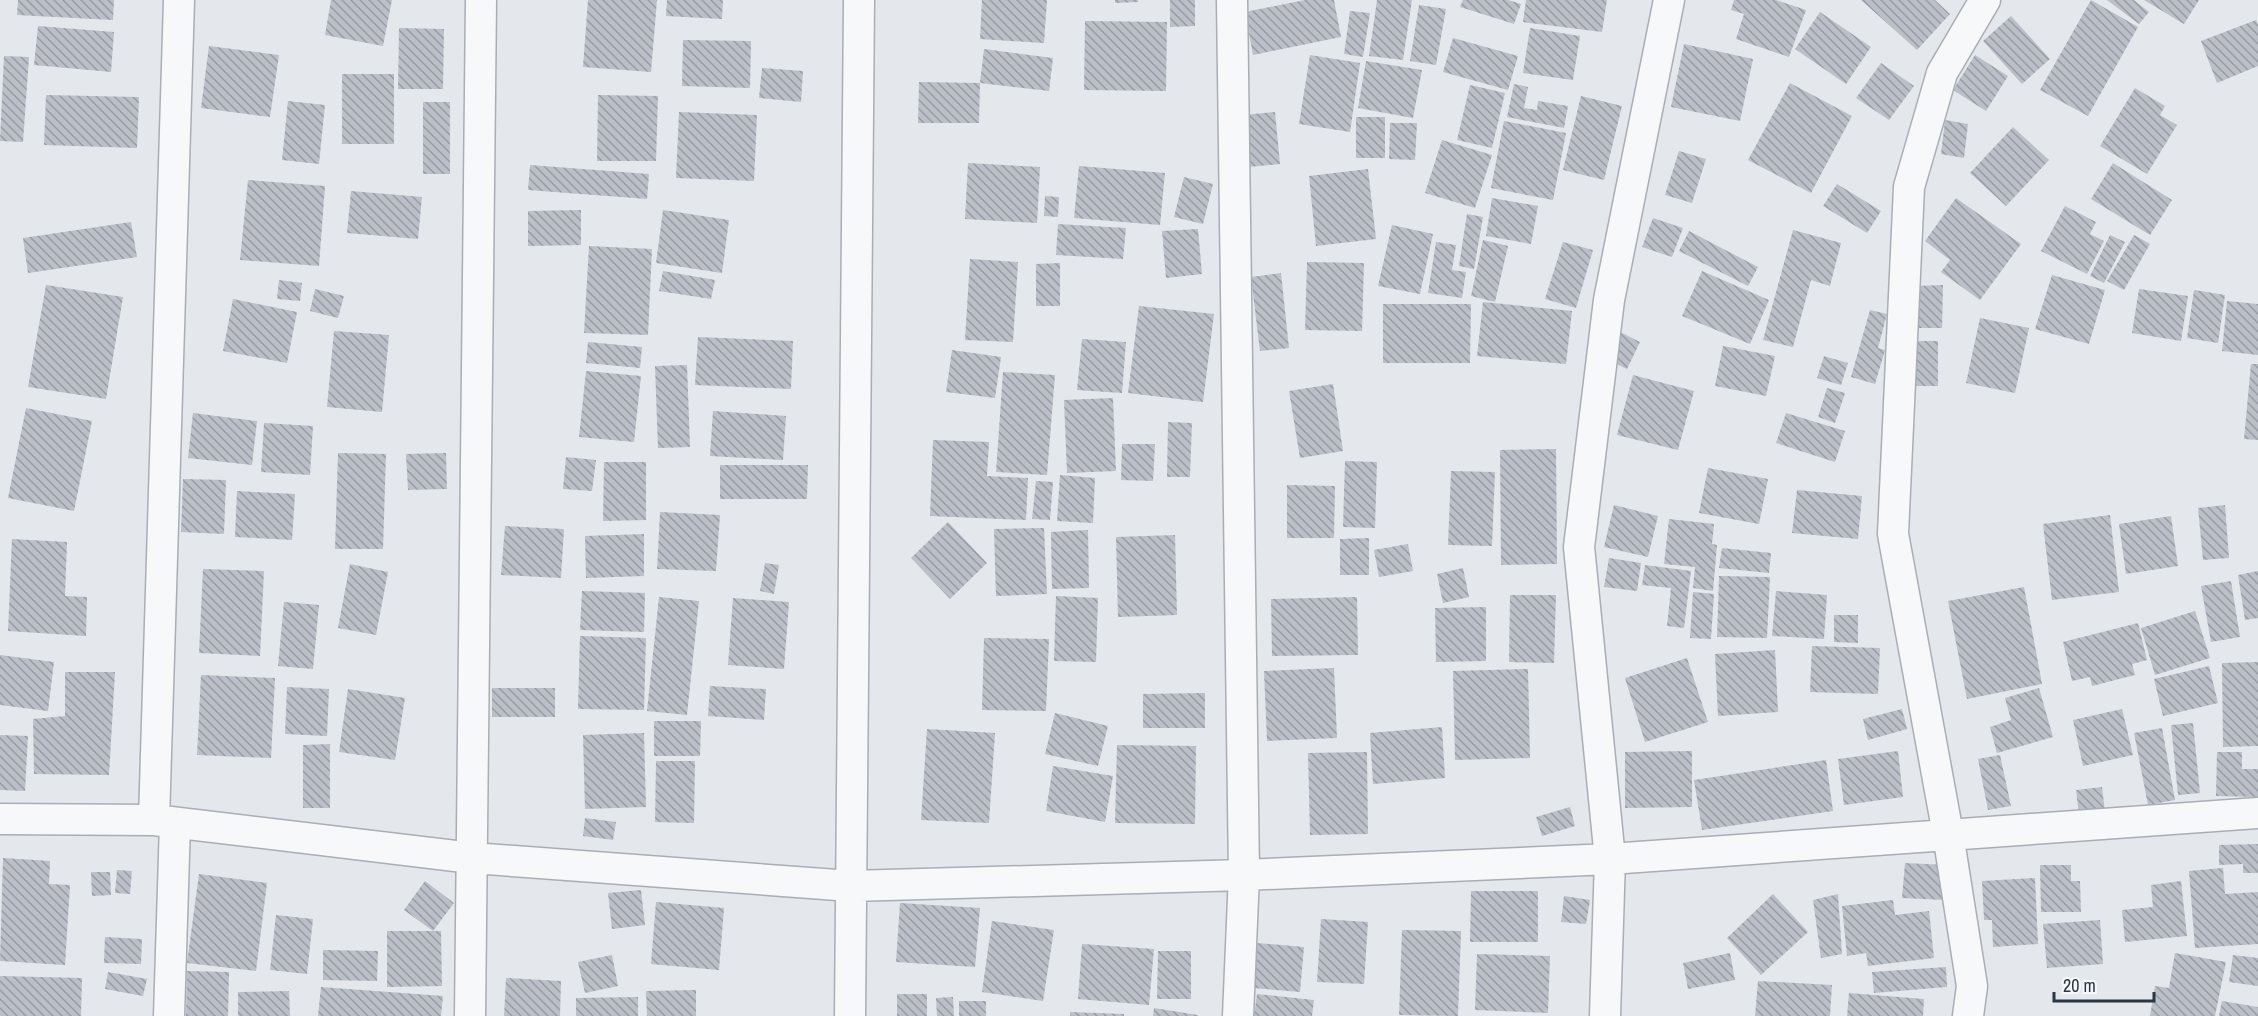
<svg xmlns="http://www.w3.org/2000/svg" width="2258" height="1016" font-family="'Archivo Narrow',sans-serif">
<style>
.building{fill:url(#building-back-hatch)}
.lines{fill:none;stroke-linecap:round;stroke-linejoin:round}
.street-casing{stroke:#a9aeb5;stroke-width:33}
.street{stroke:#f7f8f9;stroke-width:30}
</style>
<defs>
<pattern id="building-back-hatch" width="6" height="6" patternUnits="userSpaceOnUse" patternTransform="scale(1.5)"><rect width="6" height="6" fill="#bbc0c8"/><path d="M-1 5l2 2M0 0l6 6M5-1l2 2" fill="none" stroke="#989da4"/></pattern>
</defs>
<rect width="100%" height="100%" fill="#e4e7eb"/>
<path class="building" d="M18,0H114L113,20L17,15Z
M331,0H392L383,46L325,35Z
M588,0H657L651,72L583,67Z
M667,0H723L722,19L666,16Z
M982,0H1047L1044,43L980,39Z
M1115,0H1138V2L1115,3Z
M1170,0H1195V26L1170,27Z
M1305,0H1334L1341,37L1253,55L1245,12Z
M1377,0H1412L1403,60L1369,56Z
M1463,0H1508L1521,4L1514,24L1460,7Z
M1526,0H1607L1602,32L1523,22Z
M1734,0H1776L1806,10L1789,57L1736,39L1744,14L1731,10Z
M1861,0H1935L1950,14L1917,50Z
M2091,0L2138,27L2088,116L2040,90Z
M2107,0H2134L2149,12L2139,24Z
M2144,0H2199L2184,24Z
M1419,5L1446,9L1436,65L1410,61Z
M1350,11L1370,13L1363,57L1344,54Z
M1820,12L1871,47L1846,84L1795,49Z
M2011,16L2050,59L2022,84L1983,41Z
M2256,20L2258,25V66L2217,83L2201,41Z
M1085,21L1167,22L1166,91L1084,90Z
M38,26L114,32L111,72L34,65Z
M399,28L444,29L443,89H398Z
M1530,28L1580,36L1573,80L1523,73Z
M1453,38L1518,56L1508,90L1443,72Z
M683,40L751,41L750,88L682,86Z
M1684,44L1753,59L1740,121L1671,107Z
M209,46L279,55L270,117L201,108Z
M984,49L1053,58L1049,91L980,83Z
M1310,55L1360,63L1350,132L1299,124Z
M1975,55L2008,76L1986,111L1953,90Z
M4,56L29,57L23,142L0,141Z
M1366,61L1422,70L1413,118L1358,108Z
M1881,63L1914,86L1889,120L1856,98Z
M762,68L803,71L801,102L759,98Z
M342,74H394V144H342Z
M919,82L980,83L979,123H918Z
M1790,83L1852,116L1811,193L1748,160Z
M1514,84L1528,87L1524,108L1537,110L1538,101L1568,106L1564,128L1507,117Z
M1470,85L1505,93L1492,148L1457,140Z
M2135,88L2165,106L2160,115L2177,125L2147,174L2100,146Z
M46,95L139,97L137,148L44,145Z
M598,95L658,96L656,161H597Z
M1581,96L1622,106L1604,180L1563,170Z
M288,101L325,105L319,164L282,160Z
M423,102H450V174H423Z
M679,112L757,115L754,181L676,178Z
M1275,112L1280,164L1248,167L1243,115Z
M1356,117H1385V158H1356Z
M1945,120L1968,124L1964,158L1941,154Z
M1504,121L1566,133L1553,200L1491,188Z
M1390,123H1417L1415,160L1389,159Z
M2013,127L2049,160L2006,206L1970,173Z
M1442,140L1492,155L1475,208L1425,193Z
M1679,151L1706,159L1692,203L1665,195Z
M968,163L1040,167L1037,223L965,219Z
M2113,163L2172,200L2150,235L2091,199Z
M530,165L649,174L647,199L528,190Z
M1079,166L1165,173L1160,225L1074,218Z
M1368,169L1376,239L1316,246L1309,176Z
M1184,177L1213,184L1203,224L1174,217Z
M248,180L325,186L319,266L240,260Z
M1837,184L1881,211L1867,233L1823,206Z
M351,191L422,197L418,239L347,233Z
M1045,196L1059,197L1058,217L1044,216Z
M1492,198L1538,206L1531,244L1486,236Z
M1956,198L2021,244L1980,300L1941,272L1950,260L1925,241Z
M2065,206L2096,222L2090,234L2104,241L2087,274L2041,251Z
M581,210V245L528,246V211Z
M663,210L729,220L722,273L656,263Z
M1467,214L1483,217L1474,269L1459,266Z
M1653,218L1683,228L1672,257L1642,247Z
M131,222L137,257L28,273L23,238Z
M1058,224L1126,228L1123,259L1056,255Z
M1392,225L1433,234L1420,294L1378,286Z
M1198,229L1202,274L1166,278L1162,231Z
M1793,230L1841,243L1830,286L1811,280L1793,347L1763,340Z
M1689,231L1758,267L1748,286L1679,251Z
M2110,235L2125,242L2104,283L2090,276Z
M2134,235L2150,244L2124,290L2107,281Z
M1483,240L1508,246L1495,302L1471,296Z
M1436,242L1456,245L1452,270L1466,272L1462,298L1428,293Z
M1563,242L1593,250L1576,308L1545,299Z
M589,246L652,249L648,335L584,333Z
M970,259L1018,262L1013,342L965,340Z
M1307,262L1364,263L1362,331L1305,330Z
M1060,263V306H1036V264Z
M663,271L715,280L711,299L659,291Z
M1702,271L1769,300L1750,344L1682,316Z
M1281,273L1289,348L1260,351L1251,277Z
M2052,275L2105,290L2089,344L2035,329Z
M279,280L302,283L300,301L277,299Z
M46,285L123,297L106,399L28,387Z
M1943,285L1942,328H1915V286Z
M315,289L344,296L338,318L310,311Z
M2139,289L2188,296L2181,341L2132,333Z
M2194,290L2225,295L2218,343L2187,338Z
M233,299L297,312L287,363L223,351Z
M2227,301L2258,304V355L2222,351Z
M1483,302L1572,311L1566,364L1477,356Z
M1383,304H1471L1470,363H1383Z
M1139,306L1214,314L1203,402L1128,393Z
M1870,310L1887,314L1878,348L1885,350L1875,384L1851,377Z
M1980,318L2029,328L2015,393L1966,383Z
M334,331L389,335L382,412L327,407Z
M1620,332L1640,342L1627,369L1606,359Z
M698,337L793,341L791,389L695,385Z
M1082,339L1126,342L1122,393L1077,390Z
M1913,341H1938V386H1912Z
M588,342L642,347L640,368L586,363Z
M1723,346L1775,356L1766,396L1715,386Z
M952,350L1001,357L995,398L946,392Z
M1824,356L1848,363L1841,385L1817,378Z
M2251,364H2258V440L2244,439Z
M687,365L690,447L658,448L655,366Z
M586,371L641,376L634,442L579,437Z
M1003,372L1055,375L1047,475L996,472Z
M1633,375L1694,391L1678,450L1617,435Z
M1333,384L1343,451L1300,458L1289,391Z
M1827,388L1845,393L1835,423L1818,417Z
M1113,398L1116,471L1067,473L1064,400Z
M26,408L92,421L74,511L8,498Z
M713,411L786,416L783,460L710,456Z
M193,413L257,421L252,465L188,458Z
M1786,413L1845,431L1835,462L1776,443Z
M1168,422L1192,423L1190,477H1167Z
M264,423L313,426L310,475L261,472Z
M933,440L989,442L987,476L1028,478L1026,520L930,516Z
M1122,444H1155L1153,481L1121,480Z
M1556,449L1557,564L1501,565L1500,450Z
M338,453L386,454L383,549H335Z
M446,453L447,489L408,490L406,454Z
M566,457L596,460L592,491L563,489Z
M1345,461L1377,462L1375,528L1343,527Z
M604,462H646V520L603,521Z
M720,465H808L807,499H720Z
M1708,468L1768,479L1759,524L1699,513Z
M1451,471L1495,472L1492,546L1448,545Z
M1060,475L1095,478L1093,523L1057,521Z
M183,479L226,480L224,534L181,532Z
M1036,481L1053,482L1050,520L1032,519Z
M1287,485L1335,486L1334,538H1287Z
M1797,490L1862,496L1858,539L1792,533Z
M237,491L295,494L292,540L235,537Z
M1614,505L1658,516L1648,557L1604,547Z
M2225,505L2229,558L2203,560L2198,508Z
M660,512L720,515L716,571L657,569Z
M2110,515L2119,592L2052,600L2043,524Z
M2171,516L2178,566L2126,574L2119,524Z
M1669,519L1714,524L1712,544L1717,545L1713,591L1693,588L1695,567L1664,564Z
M948,522L987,563L950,599L911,558Z
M505,526L564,529L561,578L501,575Z
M1044,528L1047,594L996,596L994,529Z
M1088,530L1089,588L1052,589L1051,532Z
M644,534V576L586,578L585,536Z
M1175,535L1177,615L1118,617L1116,537Z
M1369,538V575H1340V539Z
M12,539L67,542L65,596L87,597L86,636L8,631Z
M1408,544L1413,571L1379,577L1374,550Z
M1722,548L1771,553L1769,573L1719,568Z
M1609,558L1641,563L1637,591L1604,587Z
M765,563L779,565L774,594L760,591Z
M350,564L388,572L376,635L338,628Z
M1645,565L1691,571L1684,628L1667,626L1671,588L1642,585Z
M1463,568L1469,597L1443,603L1437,574Z
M203,569L264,571L260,656L199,653Z
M2258,571V618L2245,620L2238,575Z
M1719,576L1770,577L1767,638L1717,637Z
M2231,581L2240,637L2211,642L2201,586Z
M2024,587L2042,684L1967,699L1948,601Z
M582,591L645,593L644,632L580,630Z
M1776,591L1827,595L1824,639L1772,636Z
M1693,592L1714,594L1711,639L1690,638Z
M1510,595H1556L1554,663L1509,662Z
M1056,596L1098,598L1096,662L1054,661Z
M659,597L699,601L687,715L647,711Z
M1357,597L1358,655L1272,656L1271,599Z
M733,598L789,602L784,669L728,665Z
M284,602L319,605L313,669L278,666Z
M1486,607V661L1436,662L1435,608Z
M2195,611L2210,658L2155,675L2141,628Z
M1834,615H1858V643L1834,642Z
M2138,623L2147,660L2132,664L2135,675L2092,686L2090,677L2072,681L2063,642Z
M580,636L646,638L644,710L578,709Z
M984,638L1049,639L1046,711L982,710Z
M1812,646L1880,648L1878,694L1810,692Z
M1775,650L1778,712L1718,716L1715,654Z
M0,655L54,662L48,711L0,705Z
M1687,658L1708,722L1645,742L1625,678Z
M2258,662V746L2223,747L2222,663Z
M2209,666L2218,703L2163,716L2154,679Z
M1334,668L1337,738L1267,741L1264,671Z
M1528,669L1530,758L1455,760L1453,671Z
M65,672H115L109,775L34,774L33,719L65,716Z
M201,675L275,678L271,758L197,755Z
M710,686L766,689L764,720L708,716Z
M287,687L329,689L327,736L285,734Z
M492,688H555V717H492Z
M2039,688L2053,737L1997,753L1990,727L2011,720L2005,698Z
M348,689L405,698L395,760L339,752Z
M1205,693V728H1143V694Z
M1902,709L1907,729L1868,740L1863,719Z
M2122,709L2133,755L2083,766L2073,720Z
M1055,713L1108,726L1098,766L1045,754Z
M654,721H701L700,756H654Z
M2193,723L2200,793L2178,795L2171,725Z
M1442,727L1445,778L1373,784L1370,733Z
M2162,728L2175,800L2148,805L2134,733Z
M927,729L995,733L989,823L921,820Z
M644,733L646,807L585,809L583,735Z
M0,735L28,736L25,791L0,790Z
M330,744V808H303V745Z
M1117,745L1196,746L1195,824L1115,823Z
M1692,751V807L1625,808V752Z
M1898,751L1903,797L1844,805L1838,759Z
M1367,752L1368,834L1310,835L1308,753Z
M2217,752H2242V769H2258V797L2216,796Z
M2000,755L2011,806L1988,810L1978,759Z
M1826,760L1833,811L1702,830L1694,780Z
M656,761H695L694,823L655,822Z
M1053,766L1113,776L1105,822L1046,811Z
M2102,787L2105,812L2079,815L2076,790Z
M1570,807L1575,826L1542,836L1536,817Z
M585,818L616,822L613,840L583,836Z
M2258,844V873H2243V864L2219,865V845Z
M3,858L50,861L49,884L70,885L65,965L0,961Z
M1905,863L1947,865L1944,900L1902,898Z
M2040,865H2071V881H2080L2081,912H2041Z
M2223,868L2225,894L2258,892V944L2195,948L2189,871Z
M117,870L132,871L130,894L115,893Z
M91,872H110L111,895L92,896Z
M199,874L267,883L256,971L187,963Z
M2035,878L2038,944L1993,947L1992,920H1984L1982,881Z
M425,881L454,903L433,931H441L442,986L387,987V931H433L404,910Z
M2181,881L2187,936L2125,942L2122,910L2153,907L2151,885Z
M641,890L645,925L612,929L608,893Z
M1471,891H1538V942H1470Z
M1773,894L1808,932L1761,975L1727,938Z
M1838,894L1842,954L1821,958L1813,900Z
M1564,896L1590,900L1586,924L1561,922Z
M1893,900L1895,915L1929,911L1934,958L1868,966L1866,953L1847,956L1842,906Z
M656,902L724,908L719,970L651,964Z
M900,903L980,908L975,967L896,962Z
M276,915L313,919L307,974L270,970Z
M1321,919L1368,922L1364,984L1317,982Z
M2100,920L2103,964L2047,968L2043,924Z
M992,921L1054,930L1043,1001L982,992Z
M1402,930L1461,931L1458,1016L1399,1015Z
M105,937L142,939L141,964L104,963Z
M1257,943L1304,947L1300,992L1253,988Z
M1082,944L1154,949L1149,1005L1078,999Z
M323,950L378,951L377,981L323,980Z
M1158,951H1191V999H1157Z
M1730,953L1735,980L1688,989L1683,963Z
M2175,953L2226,962L2215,1016H2150L2155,986L2169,988Z
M1477,954L1550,956L1548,1013L1475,1010Z
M612,955L618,986L585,993L578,962Z
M2233,955L2258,958V986L2229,982Z
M1946,967L1947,987L1874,993L1872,972Z
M187,971L229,972L228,1016H186Z
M108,972L147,979L143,996L105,989Z
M0,976L82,978L81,1016H0Z
M506,978L561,981L560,1016H504Z
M1758,981L1832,985L1830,1016H1755Z
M321,987L443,996L441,1016H318Z
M696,990V1016H647L646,991Z
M289,991L290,1016H238V992Z
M1849,993L1924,999L1923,1016H1847Z
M897,994H927V1016H897Z
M1257,994L1314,1000L1312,1016H1254Z
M638,997V1016H576V998Z
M953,997L954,1016H937L936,998Z
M959,1001H986V1016H959Z
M2222,1001L2258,1007V1016H2219Z
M1154,1008L1198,1015V1016H1153Z
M1070,1012L1124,1014V1016H1070Z"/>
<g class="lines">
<defs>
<path id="street" d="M1232,0L1244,875L1238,1016
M0,819L154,820L472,858L851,886L1244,875L1610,859L2258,813
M154,820L179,0
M169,1016L175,823
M470,1016L481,0
M850,1016L859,0
M1605,1016L1610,859L1579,547L1609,300L1669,0
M1968,1016L1972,986L1948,834L1893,534L1909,187L1942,73L1985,0"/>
</defs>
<use href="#street" class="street-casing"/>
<use href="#street" class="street"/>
</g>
<path d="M2054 992v9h100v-9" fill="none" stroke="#2c3543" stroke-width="3"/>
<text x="2063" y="992" font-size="18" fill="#2c3543" stroke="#f4f6f8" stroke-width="4.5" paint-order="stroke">20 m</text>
</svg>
